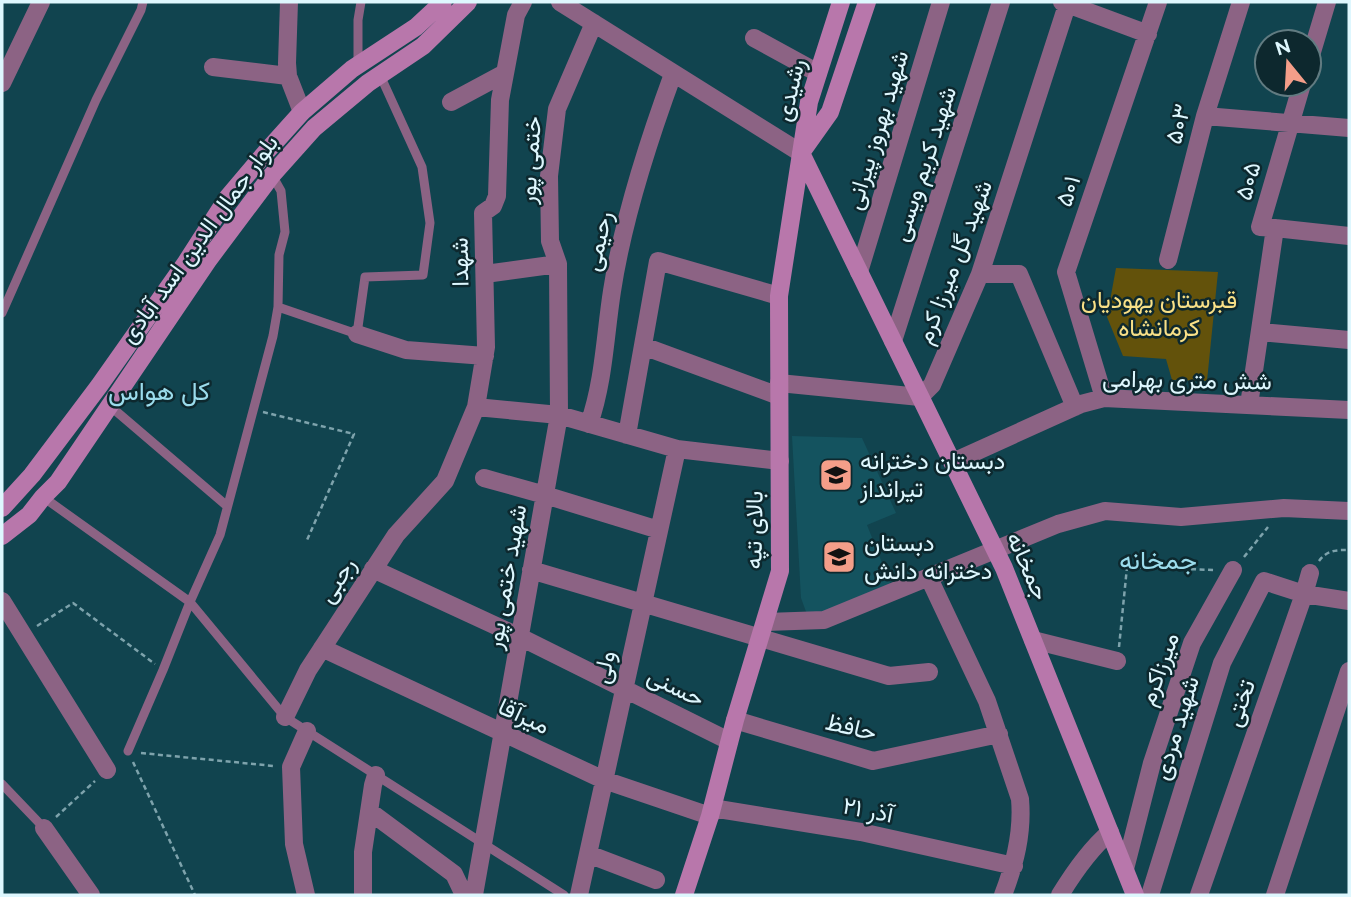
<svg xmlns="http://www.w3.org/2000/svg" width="1351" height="897" font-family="Raleway,Vazirmatn,sans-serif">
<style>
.built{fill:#14535f}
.green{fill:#63520b}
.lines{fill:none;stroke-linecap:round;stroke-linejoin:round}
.path{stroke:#7ea3ac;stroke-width:2.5;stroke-dasharray:5 3.5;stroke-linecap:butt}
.lane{stroke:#8c6384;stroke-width:9}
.street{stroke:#8c6384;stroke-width:18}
.secondary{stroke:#b877ab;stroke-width:18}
.labels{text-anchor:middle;stroke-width:5;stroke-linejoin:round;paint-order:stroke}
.street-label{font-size:24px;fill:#def7fe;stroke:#0d282e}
.park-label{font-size:24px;fill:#f8e087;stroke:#0d282e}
.poi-label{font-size:24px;fill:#def7fe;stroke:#0d282e;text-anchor:start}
.neighbourhood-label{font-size:26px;fill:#9bdcec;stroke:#0d282e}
</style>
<rect width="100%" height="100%" fill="#11444f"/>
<path class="built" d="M792,436L862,438L896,513L867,525L892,588L808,617L801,598Z"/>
<path class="green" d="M1116,268L1218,272L1207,381L1172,380L1166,359L1123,356L1107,317Z"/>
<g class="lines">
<path class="path" d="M263,412L354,434L307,540
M1244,557L1268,527
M1319,561C1327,550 1336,550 1349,550
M37,626L73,603L155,664
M1119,647L1127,567L1215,570
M141,753L274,766
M133,762L195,895
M56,817L95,781"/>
<path class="lane" d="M358,65V20L361,2
M272,175L281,191L285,232L279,255L278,307L273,336L220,535L190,602L285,717L564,895
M278,307L357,334L365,277L423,275L430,223L422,167L380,75
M2,313L96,100L141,10L143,2
M110,406L227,506
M43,497L190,602L163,670L128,751
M2,784L44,828"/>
<path class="street" d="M289,2L287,63L288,76L302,112
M560,2L801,153
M1062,2L1148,34
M754,38L818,73
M1309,62L1327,2
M213,67L288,76
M2,83L41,2
M451,102L505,73
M1205,116L1349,128
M1275,228L1349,236
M1168,260L1205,116L1241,2
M859,272L941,2
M485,274L558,264
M980,274H1019L1075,407
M1260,332L1349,340
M357,334L406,350L485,356
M893,341L1001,2
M643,346L779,396
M779,383L920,397L932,385L980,274L1068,2
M1104,398L1066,272L1158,2
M1249,405L1275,228L1260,227L1302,84
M476,407L559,415L677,449L780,461
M589,424C604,381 605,336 612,291C623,219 648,142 673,74
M627,435L658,261L779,296
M953,462L1081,404L1104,398L1349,410
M484,478L545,495L659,530
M373,569L520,637L729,741
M531,570L889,676L929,672
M929,578L987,701L1020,799C1023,833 1015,864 1003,895
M2,601L107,770
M766,622L824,620L1058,524L1105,511L1181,517L1284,508L1349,511
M1033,640L1117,661
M322,648L604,780L710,816
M285,717L308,670L396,535L445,481L476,407L486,347L483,213L493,206L497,196L500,100L516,15L523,2
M735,720L873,761L999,734
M712,808L861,832L1014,866
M369,811L454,874L464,895
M44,828L91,895
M588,854L656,880
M1125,869L1152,763L1192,643L1233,570
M306,895L294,844L291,767L307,731
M363,895V852L373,785L376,775
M474,895L559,415L558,264L550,241L549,176L557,109L594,23
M579,895L677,449
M1060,895C1074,872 1089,850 1110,832
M1150,895L1222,663L1264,581L1304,594L1349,601
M1199,895L1304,594L1310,573
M1275,895L1349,671"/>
<path class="secondary" d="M803,150L830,112L867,2
M801,153L1004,568L1135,895
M2,508L32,475L99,386L185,264L228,197L266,152L302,112L352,69L416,27L443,2
M2,536L29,515L43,497L58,482L209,259L272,175L314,128L368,83L423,46L468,2
M684,895L710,816L735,720L780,571L779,296L809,102L841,2"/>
</g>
<defs>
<symbol id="school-square" viewBox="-11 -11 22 22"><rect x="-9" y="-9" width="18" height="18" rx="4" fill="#f49e89" stroke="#0d282e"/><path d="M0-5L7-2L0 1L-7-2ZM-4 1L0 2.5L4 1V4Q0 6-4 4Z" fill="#111"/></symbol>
</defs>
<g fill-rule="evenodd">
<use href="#school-square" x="817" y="456" width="38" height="38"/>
<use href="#school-square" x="820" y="538" width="38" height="38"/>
</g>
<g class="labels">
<g class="street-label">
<text transform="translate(790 90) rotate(-76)" y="8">رشیدی</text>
<text transform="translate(1178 124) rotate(-75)" y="8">۵۰۳</text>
<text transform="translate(877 130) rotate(-73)" y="8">شهید بهروز پیرانی</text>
<text transform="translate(530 160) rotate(-86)" y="8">ختمی پور</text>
<text transform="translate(924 164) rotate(-72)" y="8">شهید کریم ویسی</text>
<text transform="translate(1248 181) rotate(-74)" y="8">۵۰۵</text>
<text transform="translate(1068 191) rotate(-71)" y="8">۵۰۱</text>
<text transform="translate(199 239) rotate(-54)" y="8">بلوار جمال الدین اسد آبادی</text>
<text transform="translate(598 241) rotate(-77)" y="8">رحیمی</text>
<text transform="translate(460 262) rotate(-91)" y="8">شهدا</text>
<text transform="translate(954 262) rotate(-69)" y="8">شهید گل میرزا کرم</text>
<text transform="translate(1187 380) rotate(1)" y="8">شش متری بهرامی</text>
<text transform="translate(754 530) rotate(-89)" y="8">بالای تپه</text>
<text transform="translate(1028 566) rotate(66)" y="8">جمخانه</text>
<text transform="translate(506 577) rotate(-80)" y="8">شهید ختمی پور</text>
<text transform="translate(337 580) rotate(-57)" y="8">رجبی</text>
<text transform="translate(604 667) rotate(-78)" y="8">ولی</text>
<text transform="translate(1159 669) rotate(-70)" y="8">میرزاکرم</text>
<text transform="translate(676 687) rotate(26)" y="8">حسنی</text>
<text transform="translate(1240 703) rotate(-71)" y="8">تختی</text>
<text transform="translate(524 716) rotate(25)" y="8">میرآقا</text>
<text transform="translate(851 727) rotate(13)" y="8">حافظ</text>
<text transform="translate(1176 728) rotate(-73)" y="8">شهید مردی</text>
<text transform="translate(868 810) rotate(11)" y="8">۲۱ آذر</text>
</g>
<g class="park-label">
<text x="1159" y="308">قبرستان یهودیان<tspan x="1159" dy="28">کرمانشاه</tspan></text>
</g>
<g class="poi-label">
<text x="860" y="469">دبستان دخترانه<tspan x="860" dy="28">تیرانداز</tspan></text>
<text x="864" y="551">دبستان<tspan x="864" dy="28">دخترانه دانش</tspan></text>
</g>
<g class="neighbourhood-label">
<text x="159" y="400">کل هواس</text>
<text x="1158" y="569">جمخانه</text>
</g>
</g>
<rect width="1351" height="897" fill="none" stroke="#def7fe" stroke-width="7"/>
<g transform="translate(1288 63) rotate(342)"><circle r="33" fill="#0d282e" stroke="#617b81" stroke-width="2"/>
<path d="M0-5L12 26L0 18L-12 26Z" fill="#f49e89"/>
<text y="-10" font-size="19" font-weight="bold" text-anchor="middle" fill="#def7fe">N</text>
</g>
</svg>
